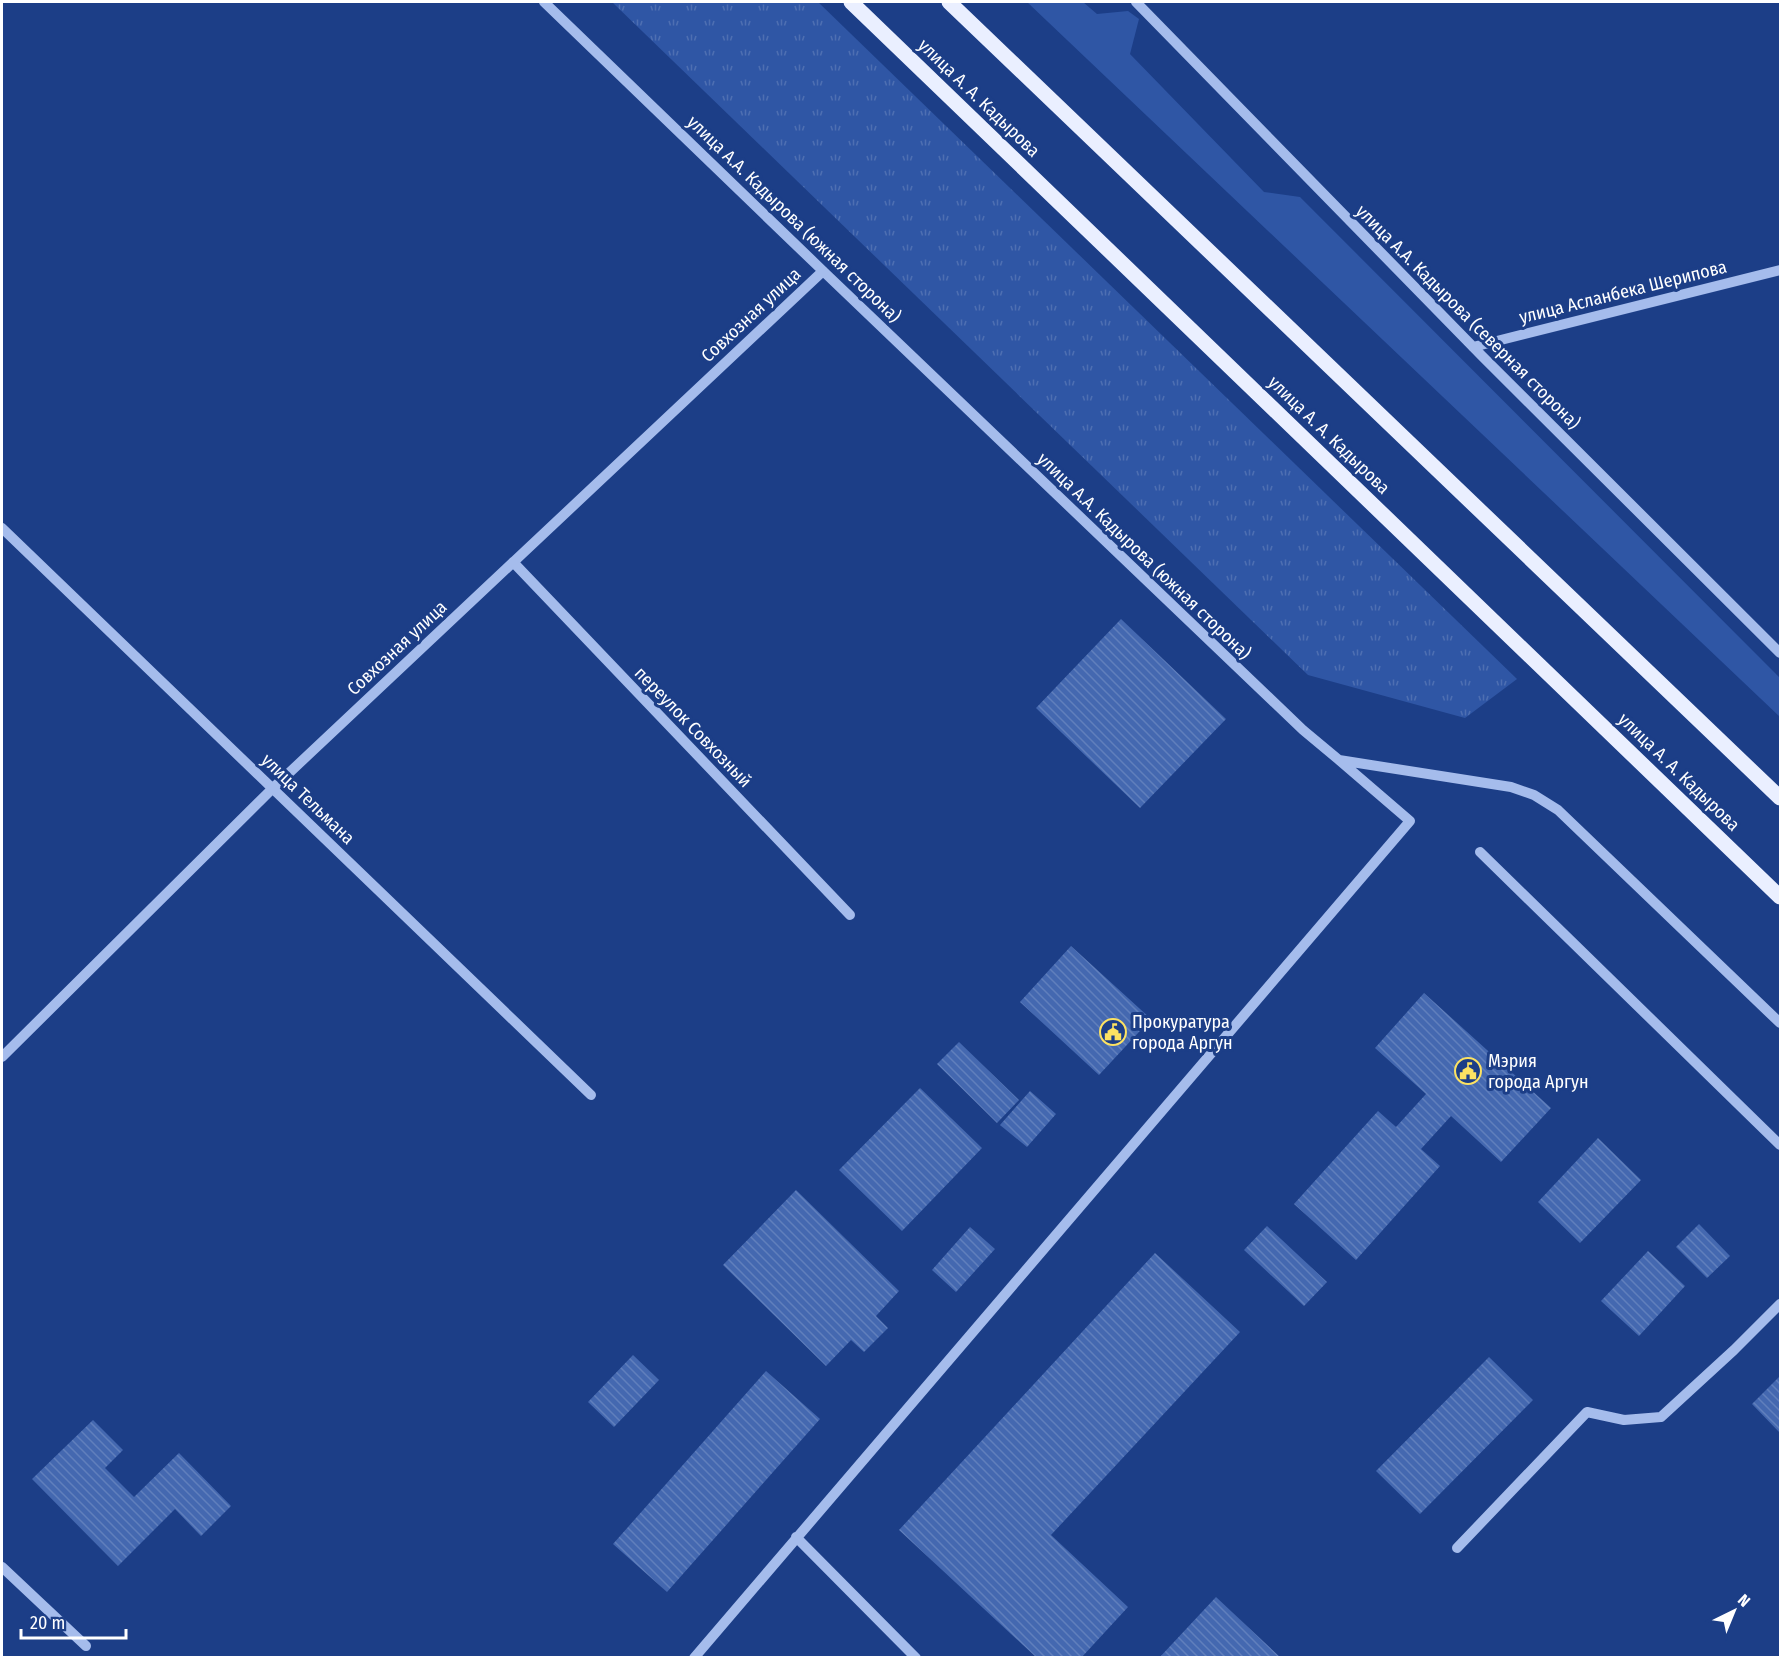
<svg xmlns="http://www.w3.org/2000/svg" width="1782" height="1659" font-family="'Fira Sans Condensed',sans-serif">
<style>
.green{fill:#2f56a5}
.park{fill:url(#park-tufts)}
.building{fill:url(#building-back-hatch)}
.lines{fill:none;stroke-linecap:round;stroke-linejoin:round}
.minor{stroke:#a5bcec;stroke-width:10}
.major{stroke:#eaefff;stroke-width:15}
.labels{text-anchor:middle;stroke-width:6;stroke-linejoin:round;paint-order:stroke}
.street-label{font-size:18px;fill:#fff;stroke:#1c3e87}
.poi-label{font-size:18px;fill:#fff;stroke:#1c3e87;text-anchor:start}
</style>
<defs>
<pattern id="park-tufts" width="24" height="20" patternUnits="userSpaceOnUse" patternTransform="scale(1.5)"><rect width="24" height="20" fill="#2f56a5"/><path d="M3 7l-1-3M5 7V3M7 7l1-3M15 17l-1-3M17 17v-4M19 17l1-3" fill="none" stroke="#4e6fb2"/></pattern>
<pattern id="building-back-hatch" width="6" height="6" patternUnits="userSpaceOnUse" patternTransform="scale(1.5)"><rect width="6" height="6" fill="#4468b0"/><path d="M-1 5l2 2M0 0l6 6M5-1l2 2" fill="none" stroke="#607fbc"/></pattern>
</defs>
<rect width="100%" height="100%" fill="#1c3e87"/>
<path class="green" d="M1027,2H1083L1097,14L1128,11L1139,19L1130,54L1264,192L1300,197L1780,678V717Z"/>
<path class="park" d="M612,2H818L1517,679L1465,718L1308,675Z"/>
<path class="building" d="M1121,619L1226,719L1140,808L1036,708Z
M1071,946L1151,1019L1099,1075L1020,1002Z
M1424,993L1551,1108L1501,1162L1451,1116L1421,1149L1440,1166L1356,1260L1294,1204L1378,1111L1396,1127L1426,1094L1375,1048Z
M959,1042L1019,1100L997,1123L937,1064Z
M920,1088L982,1148L902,1231L839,1170Z
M1030,1091L1056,1114L1027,1147L1000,1125Z
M1598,1138L1641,1180L1580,1243L1538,1202Z
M796,1190L899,1291L876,1316L888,1328L864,1352L851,1340L826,1366L723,1265Z
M1699,1224L1730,1256L1707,1278L1676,1247Z
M1267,1226L1327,1282L1304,1306L1244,1250Z
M970,1227L995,1249L956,1292L932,1270Z
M1648,1251L1685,1286L1639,1336L1601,1301Z
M1155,1253L1240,1332L1051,1535L1128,1607L1081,1658H1037L899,1530Z
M633,1355L659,1380L614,1427L588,1402Z
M1489,1357L1533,1400L1420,1514L1376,1471Z
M766,1371L820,1419L667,1592L613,1544Z
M1780,1376V1433L1752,1404Z
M93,1420L123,1450L105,1468L134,1497L179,1453L231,1506L201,1536L175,1509L118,1566L32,1479Z
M1216,1597L1281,1658H1159Z"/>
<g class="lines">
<path class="minor" d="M544,2L823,271L1303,730L1339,760L1511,787L1534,795L1558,810L1780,1023
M1136,2L1482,356L1780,653
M1473,347L1780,270
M2,528L591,1095
M513,562L850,915
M1480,852L1780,1145
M2,1057L273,788L823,271
M796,1537L916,1658
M1457,1548L1587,1412L1624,1420L1661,1417L1734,1350L1780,1304
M2,1567L86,1646
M694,1658L1410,821L1339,760"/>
<path class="major" d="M851,2L1780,897
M949,2L1780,798"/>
</g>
<defs>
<symbol id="civic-ring" viewBox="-11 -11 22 22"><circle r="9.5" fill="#1c3e87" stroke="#fce262" stroke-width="1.5"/><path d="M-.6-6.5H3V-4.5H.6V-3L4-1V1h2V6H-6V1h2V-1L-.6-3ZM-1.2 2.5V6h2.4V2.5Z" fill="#fce262"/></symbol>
</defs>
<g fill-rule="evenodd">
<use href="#civic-ring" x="1098" y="1017" width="30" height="30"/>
<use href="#civic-ring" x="1453" y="1056" width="30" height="30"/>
</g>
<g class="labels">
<g class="street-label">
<text transform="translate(979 98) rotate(44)" y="6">улица А. А. Кадырова</text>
<text transform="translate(794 219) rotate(44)" y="6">улица А.А. Кадырова (южная сторона)</text>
<text transform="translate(1623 292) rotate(-14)" y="6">улица Асланбека Шерипова</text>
<text transform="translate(751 315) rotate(-43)" y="6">Совхозная улица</text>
<text transform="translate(1468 317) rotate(45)" y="6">улица А.А. Кадырова (северная сторона)</text>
<text transform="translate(1329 435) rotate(44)" y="6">улица А. А. Кадырова</text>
<text transform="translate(1144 556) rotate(44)" y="6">улица А.А. Кадырова (южная сторона)</text>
<text transform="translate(397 648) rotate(-43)" y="6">Совхозная улица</text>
<text transform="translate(693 727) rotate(46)" y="6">переулок Совхозный</text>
<text transform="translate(1679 772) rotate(44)" y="6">улица А. А. Кадырова</text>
<text transform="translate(308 799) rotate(44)" y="6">улица Тельмана</text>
</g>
<g class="poi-label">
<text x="1132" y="1028">Прокуратура<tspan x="1132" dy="21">города Аргун</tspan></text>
<text x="1488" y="1067">Мэрия<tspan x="1488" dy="21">города Аргун</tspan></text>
</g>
</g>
<rect width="1782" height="1659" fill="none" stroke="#ffffff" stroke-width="6"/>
<g transform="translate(1734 1611) rotate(43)" stroke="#1c3e87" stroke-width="4.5" paint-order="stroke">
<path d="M0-4.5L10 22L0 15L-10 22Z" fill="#ffffff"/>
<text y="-9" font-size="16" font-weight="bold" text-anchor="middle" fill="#ffffff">N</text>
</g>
<path d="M21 1629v9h105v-9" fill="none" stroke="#ffffff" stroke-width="3"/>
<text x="30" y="1629" font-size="18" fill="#ffffff" stroke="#1c3e87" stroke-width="4.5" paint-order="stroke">20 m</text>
</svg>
